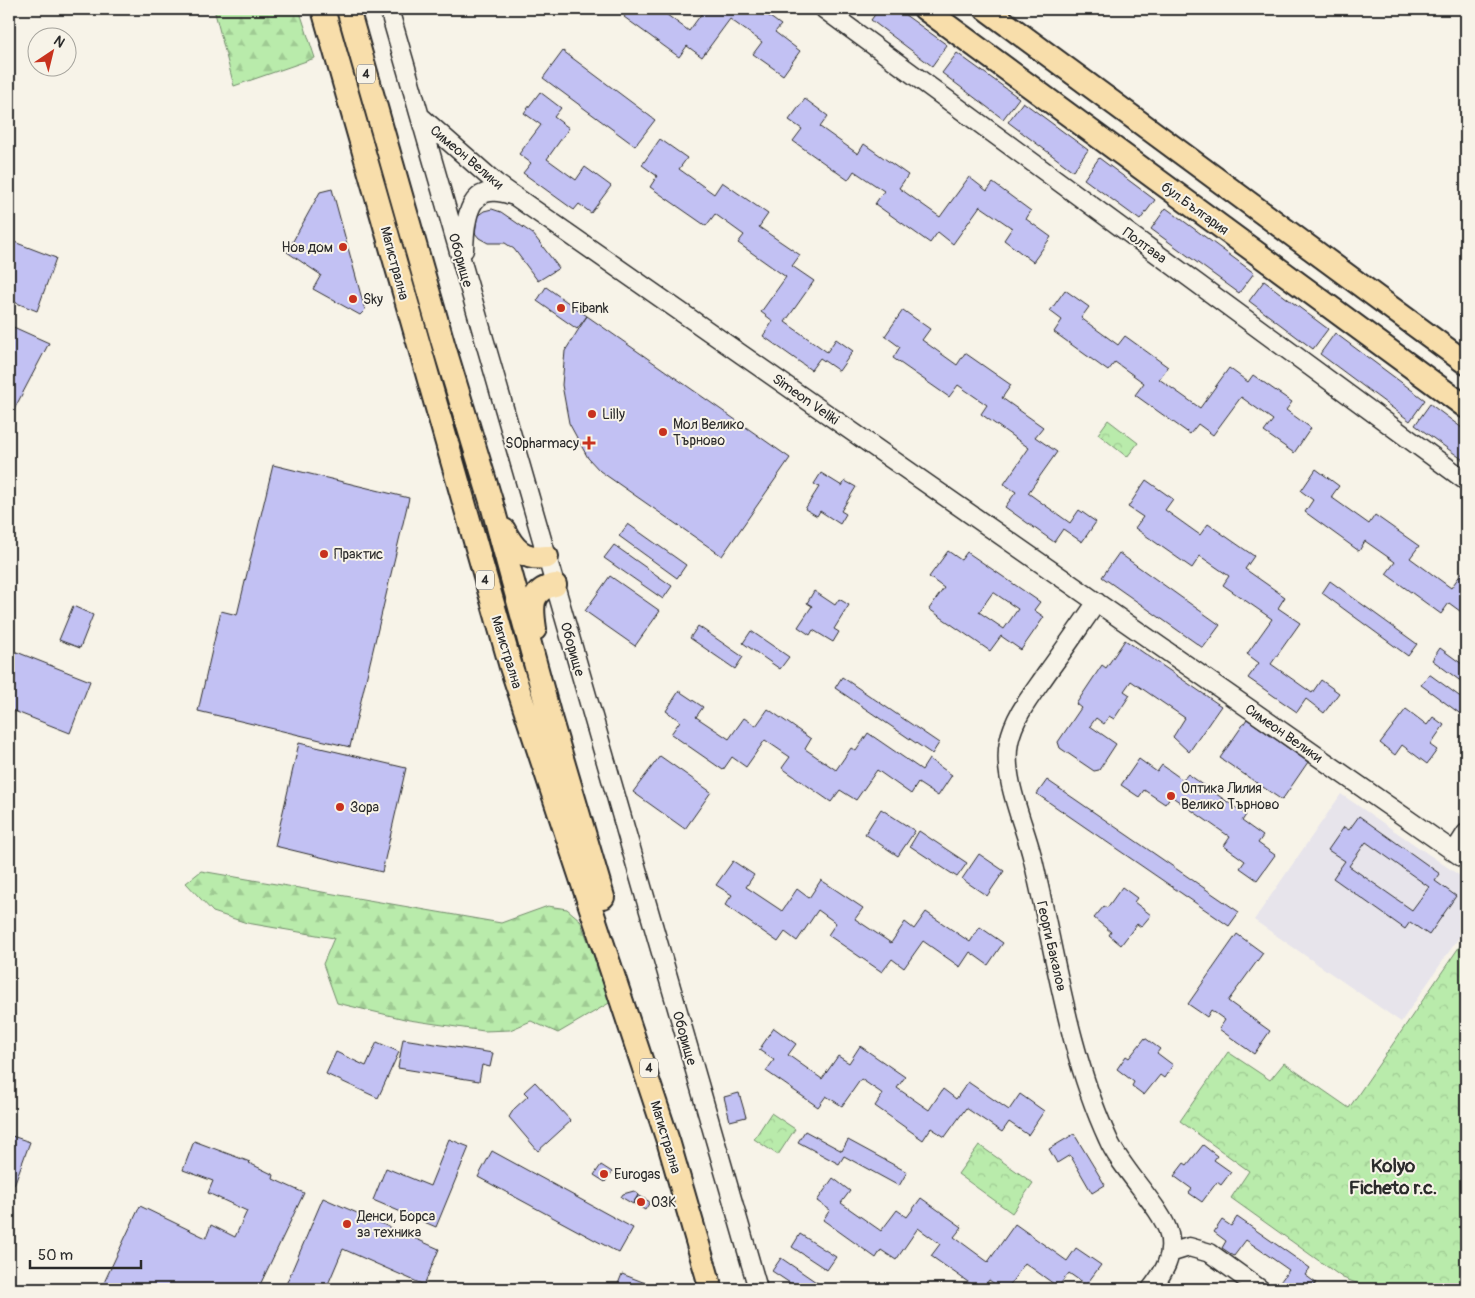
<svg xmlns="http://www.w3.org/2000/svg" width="1475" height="1298" font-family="Pangolin,sans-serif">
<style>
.built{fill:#e7e4eb}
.forest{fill:url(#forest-firs);stroke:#728b6b}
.park{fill:url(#park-crowns);stroke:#728b6b}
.building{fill:#c2c1f3;stroke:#2b2b2b;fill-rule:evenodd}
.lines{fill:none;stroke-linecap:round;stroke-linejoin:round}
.minor-casing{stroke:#2b2b2b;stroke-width:21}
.major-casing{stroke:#2b2b2b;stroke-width:26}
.minor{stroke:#f7f3e8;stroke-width:18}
.major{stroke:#f8deab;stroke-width:22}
.poi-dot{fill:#c8321e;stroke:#f7f3e8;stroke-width:2}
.labels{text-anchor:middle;stroke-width:4;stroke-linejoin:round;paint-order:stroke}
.shield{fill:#f7f3e8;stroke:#686764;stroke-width:1}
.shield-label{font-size:12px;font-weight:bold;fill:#2b2b2b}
.street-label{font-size:14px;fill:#2b2b2b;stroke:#f7f3e8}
.poi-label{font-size:14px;fill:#2b2b2b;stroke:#f7f3e8;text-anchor:start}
.district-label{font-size:19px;font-weight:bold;fill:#2b2b2b;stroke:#f7f3e8}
</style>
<defs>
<pattern id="forest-firs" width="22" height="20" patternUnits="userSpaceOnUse" patternTransform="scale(1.25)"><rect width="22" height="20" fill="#b9ebab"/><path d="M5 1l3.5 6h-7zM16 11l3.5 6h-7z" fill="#9fca93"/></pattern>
<pattern id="park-crowns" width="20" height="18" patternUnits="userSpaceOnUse" patternTransform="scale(1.25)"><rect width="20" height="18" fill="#b9ebab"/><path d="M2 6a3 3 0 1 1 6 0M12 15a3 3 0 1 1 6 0" fill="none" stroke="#9fca93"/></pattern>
</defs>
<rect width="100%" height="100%" fill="#f7f3e8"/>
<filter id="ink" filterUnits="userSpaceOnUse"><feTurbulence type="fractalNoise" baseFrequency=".02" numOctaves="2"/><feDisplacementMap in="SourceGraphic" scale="10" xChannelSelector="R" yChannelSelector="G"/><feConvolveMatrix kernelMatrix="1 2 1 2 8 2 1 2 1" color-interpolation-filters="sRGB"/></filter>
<g filter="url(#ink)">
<path class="built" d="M1341,794L1466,880V927L1401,1022L1254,920Z"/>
<path class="forest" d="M214,9H299L315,58L234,86Z
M201,871L501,923L548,906L567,909L580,920L611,1002L558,1033L531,1021L510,1030L484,1031L409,1020L337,1003L323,964L334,938L247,923L213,912L186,883Z"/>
<path class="park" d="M1108,420L1138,443L1127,457L1098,434Z
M1466,937V1289H1372L1343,1278L1231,1198L1249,1171L1180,1121L1228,1052L1270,1080L1284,1063L1349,1108Z
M771,1113L795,1129L778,1155L754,1139Z
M979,1145L1033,1183L1012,1213L958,1174Z"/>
<path class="building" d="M630,9H659L689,31L705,9H759L781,25L775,32L800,51L783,75L753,54L762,42L730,19L702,57L687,46L679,57L624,17Z
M879,9H897L947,45L932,66L871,20Z
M563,51L655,120L635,146L543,78Z
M957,53L1019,98L1003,119L942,73Z
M540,92L561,108L554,117L569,128L547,159L576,180L585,167L611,186L591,213L579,204L574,210L523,173L531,163L519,154L541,125L524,113Z
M805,99L828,116L820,127L858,154L864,144L908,175L899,188L940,217L969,177L987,191L993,183L1031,211L1026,219L1051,237L1033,262L1004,240L1012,228L980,206L953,244L938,232L930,243L875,204L884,191L854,171L848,180L793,141L802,129L789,120Z
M1023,102L1088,150L1073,171L1008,122Z
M660,139L687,158L679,169L714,194L722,182L768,214L759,227L800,255L792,266L814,281L785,322L827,352L836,339L853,351L839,371L820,358L811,370L763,336L773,321L761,312L786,277L738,243L744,235L715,214L706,226L650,187L657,176L642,165Z
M1099,158L1155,200L1140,220L1084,179Z
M332,189L365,310L360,315L313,289L321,275L287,252L320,192Z
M1166,208L1254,273L1239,293L1151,229Z
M492,209L501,212L533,234L559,268L538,281L514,249L505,243H488L479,238L475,233L477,216L484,211Z
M9,240L56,258L37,311L9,300Z
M1264,281L1328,329L1313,349L1249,301Z
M546,287L587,316L577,329L537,301Z
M1065,290L1089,307L1081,318L1118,345L1125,336L1168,367L1159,379L1200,408L1229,368L1248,382L1253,375L1292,402L1286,410L1311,428L1294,453L1264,432L1273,420L1241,397L1213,435L1198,424L1190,434L1135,395L1144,383L1115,362L1108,371L1054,332L1062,320L1050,311Z
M903,310L930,329L922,340L957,365L965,353L1011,385L1002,398L1043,427L1035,437L1057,452L1028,493L1070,523L1079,510L1096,522L1082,542L1063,529L1054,542L1005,507L1016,492L1004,484L1029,448L981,414L987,405L958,385L949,397L893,358L900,347L885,336Z
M587,316L790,458L722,556L600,471L588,458L569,423L562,385L565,351Z
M9,325L49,343L9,419Z
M1335,333L1425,400L1410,421L1320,354Z
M1430,404L1466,431V462L1415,425Z
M273,465L409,498L350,747L198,711L221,611L237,615Z
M1316,469L1339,486L1331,497L1369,524L1375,515L1419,546L1410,558L1451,588L1466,567V611L1464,614L1449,603L1441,614L1386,574L1395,562L1365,541L1359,551L1305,512L1313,500L1301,491Z
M821,473L842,486L845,481L856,487L841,511L846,514L840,524L820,511L817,516L805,509L819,487L814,484Z
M1146,480L1173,499L1165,510L1200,535L1208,524L1254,556L1245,569L1285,597L1278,608L1300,623L1271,664L1312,693L1321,680L1339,693L1324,713L1306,699L1297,712L1248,678L1259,663L1247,654L1272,619L1223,585L1229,576L1200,556L1192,568L1135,528L1143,517L1128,507Z
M628,524L686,565L677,578L619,536Z
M614,545L672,586L663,599L604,558Z
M948,551L961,560L967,552L1040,602L1034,610L1044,617L1021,650L1001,636L990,651L929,609L944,588L929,577ZM993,592L1018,609L1004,629L979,612Z
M1119,553L1220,625L1203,648L1102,577Z
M610,576L660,611L635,646L585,611Z
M1330,581L1417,644L1408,656L1322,593Z
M814,591L835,605L839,599L849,605L834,629L839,632L833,642L813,630L810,635L798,627L812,606L807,603Z
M73,606L93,615L80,648L59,640Z
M698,626L743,657L735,669L690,638Z
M751,631L789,657L780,669L743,643Z
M1125,640L1221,706L1189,752L1173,737L1185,718L1131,681L1124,691L1130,695L1114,719L1109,716L1104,724L1096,718L1090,726L1116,744L1099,770L1094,771L1060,748L1058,742L1081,708L1076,704L1102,665L1106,668Z
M1440,648L1466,667V685L1432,660Z
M9,649L90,681L70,733L9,709Z
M1429,674L1466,701V718L1421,685Z
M842,677L939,743L932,754L835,688Z
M679,691L703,707L696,717L729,739L744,718L756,726L768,709L811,739L805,749L836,770L851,748L856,751L868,733L922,770L929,759L952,775L938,796L918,783L911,794L877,770L856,800L840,790L831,802L782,768L790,757L765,740L746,767L732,757L723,770L671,734L680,721L666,711Z
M1406,709L1427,725L1433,717L1444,725L1430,745L1437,750L1427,764L1402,745L1395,755L1380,743Z
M1247,719L1308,762L1282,800L1220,758Z
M299,743L406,768L382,872L275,846Z
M660,756L711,792L685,829L633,792Z
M1139,759L1157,772L1162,765L1183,780L1188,774L1246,815L1242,821L1263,836L1258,843L1275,855L1257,880L1240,868L1245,861L1224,846L1230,837L1171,796L1165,804L1144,790L1139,797L1121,785Z
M1047,780L1239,912L1229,926L1037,794Z
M881,809L915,831L898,856L865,834Z
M1359,816L1440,874L1435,881L1456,896L1429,935L1410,922L1405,929L1333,878L1345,861L1328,850L1344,827L1349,830ZM1366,842L1429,887L1412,910L1349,866Z
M919,831L967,863L957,877L910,846Z
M979,854L1004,871L987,896L962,879Z
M733,861L754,875L746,887L782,911L797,889L809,898L821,880L863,908L855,919L891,943L905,922L914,929L926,912L970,942L980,927L1003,943L988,965L970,952L960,967L923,941L904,968L892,959L882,972L828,935L836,923L818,910L797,941L785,932L778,942L725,905L732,895L716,885Z
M1122,887L1137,898L1134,902L1151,915L1141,927L1137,924L1121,945L1109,935L1111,932L1094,918L1104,906L1107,908Z
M1237,934L1263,953L1228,1001L1270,1031L1254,1054L1219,1029L1225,1020L1211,1010L1207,1017L1188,1004Z
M774,1028L796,1044L788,1055L822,1079L838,1056L849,1063L860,1046L905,1077L897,1088L929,1110L943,1089L956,1099L968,1082L1009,1110L1020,1094L1044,1111L1028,1135L1009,1122L1002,1132L966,1108L945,1137L931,1128L923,1140L875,1106L883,1094L861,1079L842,1106L826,1096L818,1107L766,1071L774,1060L759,1050Z
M1145,1038L1160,1049L1157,1053L1173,1065L1164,1078L1160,1075L1144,1095L1132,1086L1134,1082L1117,1069L1126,1056L1129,1058Z
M403,1039L493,1053L490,1067L482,1065L479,1081L398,1068Z
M377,1042L399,1052L378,1098L326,1074L336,1052L366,1066Z
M535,1082L571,1121L538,1151L509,1117L514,1109L528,1096L524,1092Z
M739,1093L746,1117L730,1121L724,1097Z
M805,1131L842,1151L848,1140L907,1172L899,1186L844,1156L839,1164L798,1142Z
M1074,1134L1105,1185L1092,1193L1070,1155L1057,1163L1049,1149Z
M9,1135L30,1142L14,1185L9,1183Z
M449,1139L469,1147L436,1227L373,1200L386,1168L430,1186Z
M194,1141L250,1162L249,1163L274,1175L273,1179L304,1193L258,1289H101L140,1206L206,1238L211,1225L235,1237L247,1211L208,1193L213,1181L183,1170Z
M1203,1145L1217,1156L1214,1160L1231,1172L1221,1185L1217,1182L1202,1202L1189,1193L1192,1189L1174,1176L1184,1163L1187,1165Z
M492,1151L633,1228L619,1253L478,1177Z
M601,1165L612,1172L605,1182L594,1175Z
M833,1178L850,1191L841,1203L881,1231L897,1210L907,1217L921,1198L962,1227L954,1237L988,1262L1015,1224L1067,1261L1076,1248L1101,1265L1086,1285L1069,1273L1058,1287L1025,1263L1007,1289H1002L989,1280L982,1289H978L931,1256L940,1244L918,1228L896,1260L881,1250L876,1258L823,1220L830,1210L817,1201Z
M634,1191L639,1195L633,1204L621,1197L623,1194Z
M638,1195L650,1202L645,1210L633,1203Z
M323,1198L439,1249L424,1285L343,1249L326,1289H284Z
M1237,1217L1310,1268L1305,1275L1316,1283L1311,1289H1275L1289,1270L1246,1240L1234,1256L1222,1248L1226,1241L1214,1232L1222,1220L1231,1226Z
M800,1234L836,1257L827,1270L792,1247Z
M781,1258L819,1284L815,1289H799L772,1271Z
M622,1274L661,1289H616Z"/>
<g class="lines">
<defs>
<path id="minor" d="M389,9L758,1289
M824,9L1466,481
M420,116L496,183L1466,860
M464,250C465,219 468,180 511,195
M1097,602C1080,626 1064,650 1047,673C1032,695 1014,716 1009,742C1002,777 1023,821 1032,856C1055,950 1067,1050 1108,1139C1120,1168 1163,1209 1169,1234C1174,1257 1164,1272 1151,1289
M1454,852L1466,833
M1170,1253L1189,1247L1210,1253L1260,1289"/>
<path id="major" d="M323,9L511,667L669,1144L711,1289
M348,9L443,343L491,501L549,714L603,897
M925,9L1466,407
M986,9L1466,363
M504,530C514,550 524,560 547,557
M535,629C532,608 529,590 555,585"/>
</defs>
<use href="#minor" class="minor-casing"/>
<use href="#major" class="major-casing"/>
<use href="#minor" class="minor"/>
<use href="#major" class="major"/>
</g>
</g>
<g class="poi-dot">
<circle cx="343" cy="247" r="5"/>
<circle cx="353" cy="299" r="5"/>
<circle cx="561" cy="308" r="5"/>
<circle cx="592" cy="414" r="5"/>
<circle cx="663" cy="432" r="5"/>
<path d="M586.5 435.5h5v5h5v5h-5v5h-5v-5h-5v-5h5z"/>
<circle cx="324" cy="554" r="5"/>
<circle cx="1171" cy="796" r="5"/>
<circle cx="340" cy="807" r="5"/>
<circle cx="604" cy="1174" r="5"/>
<circle cx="641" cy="1202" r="5"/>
<circle cx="347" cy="1224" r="5"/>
</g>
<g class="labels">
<g class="shield">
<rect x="357" y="64.5" width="18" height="19" rx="4"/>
<rect x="476" y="570.5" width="18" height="19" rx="4"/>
<rect x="640" y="1058.5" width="18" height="19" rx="4"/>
</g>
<g class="shield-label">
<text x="366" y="78">4</text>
<text x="485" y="584">4</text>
<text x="649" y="1072">4</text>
</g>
<g class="street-label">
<text transform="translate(467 157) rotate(40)" y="5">Симеон Велики</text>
<text transform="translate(1195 208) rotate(36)" y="5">бул.България</text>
<text transform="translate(1145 245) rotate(36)" y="5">Полтава</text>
<text transform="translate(461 260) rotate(74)" y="5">Оборище</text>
<text transform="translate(395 263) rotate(75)" y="5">Магистрална</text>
<text transform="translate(806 399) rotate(35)" y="5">Simeon Veliki</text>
<text transform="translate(573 649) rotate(74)" y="5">Оборище</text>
<text transform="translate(507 652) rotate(73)" y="5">Магистрална</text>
<text transform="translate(1284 733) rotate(35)" y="5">Симеон Велики</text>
<text transform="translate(1052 946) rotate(77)" y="5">Георги Бакалов</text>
<text transform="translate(685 1038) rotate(74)" y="5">Оборище</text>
<text transform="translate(666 1137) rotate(73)" y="5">Магистрална</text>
</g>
<g class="poi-label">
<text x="333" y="252" text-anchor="end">Нов дом</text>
<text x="363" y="304">Sky</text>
<text x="571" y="313">Fibank</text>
<text x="602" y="419">Lilly</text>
<text x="673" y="429">Мол Велико<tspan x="673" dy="16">Търново</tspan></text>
<text x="579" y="448" text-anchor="end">SOpharmacy</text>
<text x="334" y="559">Практис</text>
<text x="1181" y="793">Оптика Лилия<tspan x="1181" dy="16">Велико Търново</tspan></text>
<text x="350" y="812">Зора</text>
<text x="614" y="1179">Eurogas</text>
<text x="651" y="1207">ОЗК</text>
<text x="357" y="1221">Денси, Борса<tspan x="357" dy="16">за техника</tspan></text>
</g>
<g class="district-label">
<text x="1393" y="1172">Kolyo<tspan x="1393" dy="22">Ficheto r.c.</tspan></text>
</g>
</g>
<rect width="1475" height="1298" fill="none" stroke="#f7f3e8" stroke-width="30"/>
<rect x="15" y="15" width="1445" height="1268" fill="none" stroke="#2b2b2b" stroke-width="2" filter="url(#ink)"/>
<g transform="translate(52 52) rotate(35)"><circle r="24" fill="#f7f3e8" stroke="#a5a39c"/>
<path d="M0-4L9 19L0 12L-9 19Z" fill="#c8321e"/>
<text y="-8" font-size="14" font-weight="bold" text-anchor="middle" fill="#2b2b2b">N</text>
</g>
<path d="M30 1260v8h111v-8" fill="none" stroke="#2b2b2b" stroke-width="2.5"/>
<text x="38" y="1260" font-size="15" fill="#2b2b2b" stroke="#f7f3e8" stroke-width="4" paint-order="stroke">50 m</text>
</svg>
